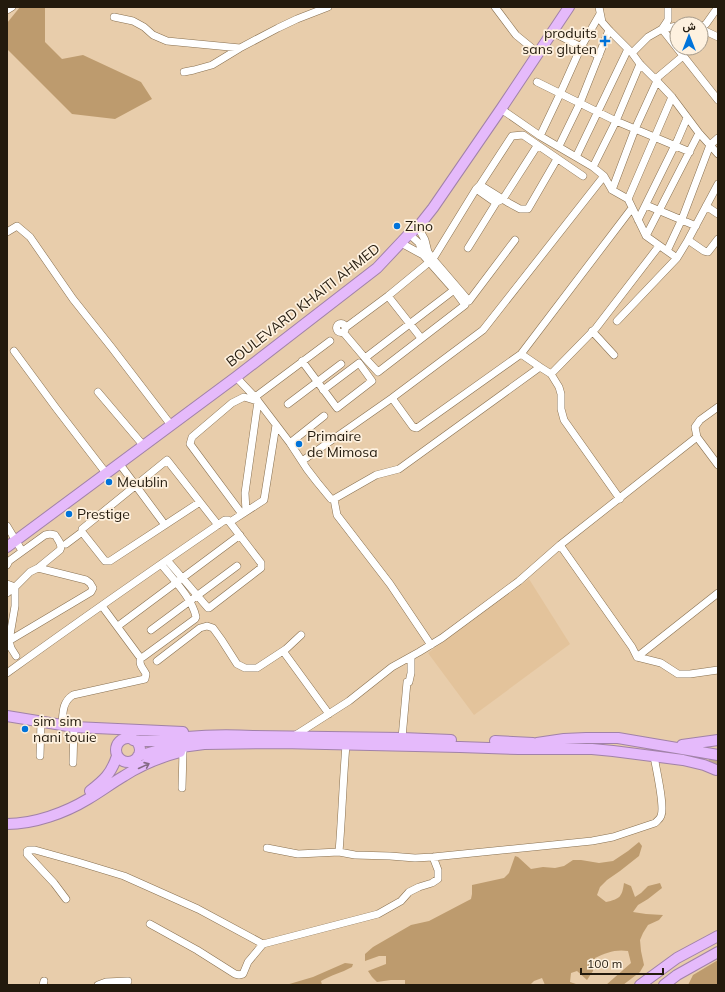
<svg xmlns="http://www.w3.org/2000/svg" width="725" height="992" font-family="Mulish,Vazirmatn,sans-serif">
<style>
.built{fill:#e3c39b}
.green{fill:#bd9b6e}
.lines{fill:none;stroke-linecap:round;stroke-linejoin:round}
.highway-tunnel{stroke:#c1a98b;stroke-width:10;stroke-dasharray:10 5;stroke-linecap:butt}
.minor-casing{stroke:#887050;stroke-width:8}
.highway-casing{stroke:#a182a8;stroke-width:12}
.minor{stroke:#fff;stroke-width:7}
.highway{stroke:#e5bafb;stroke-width:10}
.oneway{stroke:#846a84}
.poi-dot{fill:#0073da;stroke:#fef1df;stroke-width:1.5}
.labels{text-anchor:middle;stroke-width:3.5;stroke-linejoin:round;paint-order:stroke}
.poi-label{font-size:14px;fill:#231a0d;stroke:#fef1df;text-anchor:start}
.street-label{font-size:14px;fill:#231a0d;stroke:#fef1df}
</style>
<rect width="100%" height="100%" fill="#e8cdab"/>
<path class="built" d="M529,579L570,644L474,715L428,653Z"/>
<path class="green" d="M20,7H45V42L62,59L83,55L141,82L152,99L115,119L72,114L7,49V23Z
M639,842L642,846L639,856L620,871L607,880L600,887L597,895L606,902C620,899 622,897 624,883L631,886L635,897L641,893L648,886L660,883L662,888L648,899L638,905L633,912L646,914L663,915L659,920L648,925L643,933L640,940L641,951L644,965L640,972L623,985H606L631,963L628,951C615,949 606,953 595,958L593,971L587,980L577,971L571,973L570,982L579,985H545L542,978L534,981L530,985H405V980H391L377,982L372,977L368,971L386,964V956H379L365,961V954L373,947L411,925L429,921L471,899L472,894V885L504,878L509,873L515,856L518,857L531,869L543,867L555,868L564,866L573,860H581L599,863L613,861L628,851Z
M718,960V985H688L693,975Z
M345,963L353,964L352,967C341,973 331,975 321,981L322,985H286L313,977Z"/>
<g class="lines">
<path class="highway-tunnel" d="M709,759L718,762"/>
<defs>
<path id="minor" d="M495,7L516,35L538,53
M599,7L602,22L609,30L632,53L640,64L657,81L672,97L699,133L718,154
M668,7V20L662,29L677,48
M7,10L12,7
M114,17L133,21L144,27L153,35L167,41L240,48L278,28L297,19L328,7
M701,27L706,24L718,7
M701,29L718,37
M552,32L599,56
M677,48L718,100
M632,53L648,37L662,29L677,26
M184,72L194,70L212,65L240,48
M537,82L616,121L690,152
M501,109L540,136L593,167L604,176L612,190L628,199L646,236L677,258L617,321
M540,136L560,94L581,47L600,14
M559,146L580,103L609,30
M576,157L628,49
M593,167L616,121L640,64
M480,185L509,203L520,209H528L557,159
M612,190L635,129L657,81L658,77L683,56
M628,199L672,97
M499,201L503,199L537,146
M646,205L696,226
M706,206L718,214
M638,220L678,139L687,118
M418,227L425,240L428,252L433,259L469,301L515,240
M7,232L17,226L30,237L73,299L112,348L171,425
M409,234L419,243L423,255
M646,236L699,133
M688,240L704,251L708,252L718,239
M468,248L496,203L476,189
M667,251L682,219L710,145L718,138
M677,258L688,240L718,184
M388,296L421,338
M336.5 328a4.5 4.5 0 1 1 9 0a4.5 4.5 0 1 1-9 0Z
M345,328L388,296L433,259L476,189L480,185L512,136L523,135L583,176
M592,331L614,355
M343,332L365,358L378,372L465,305L454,290L423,255L401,243
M14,351L56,408L106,473
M521,354L540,367L551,374L559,387L561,394V409L564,420L620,499
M365,358L454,290
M302,361L337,408L372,381L359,363L323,390
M551,374L596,328L659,246
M236,377L255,397L290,443L307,469L317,482L331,499H334L376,475L399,469L540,367
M98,392L143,445
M255,397L330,341
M392,398L413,427L417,428L521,354L632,208
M288,404L341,364
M697,437L718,465
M290,443L324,416
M302,461L392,398L483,330L604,176
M119,463L165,525
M334,499L337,515L390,584L431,645
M246,511L245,493L258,401
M242,514L190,444L192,437L232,403L244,397L257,401
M230,522L264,500L276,425
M7,526L22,551
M82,532L105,561H110L200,502
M66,544L82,532V529L167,460L218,525
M560,545L632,647L637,657L661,663L678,674H690L718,670
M7,565L9,561L45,535L50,534L55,535C58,540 63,545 60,550L38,568
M7,584L15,587L30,572L38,568L86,580L90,583L93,588L91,592L7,642
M7,593L15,587V606L9,641L11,648L16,656
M102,606L139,656L141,657
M118,626L240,535
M151,630L237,566
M283,651L329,714
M141,657H143L195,619L196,617C192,598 173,579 161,564
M637,657L718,593
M157,661L200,628L207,626L213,628L221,639L237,664L245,668H257L286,649L301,635
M7,673C79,621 152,570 225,520H228L261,563V568L209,608H208L167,560
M409,682L411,673V657
M62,725C63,713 62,702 73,695L145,679L146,674C143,668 138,665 141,657
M294,736L349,701L392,667L419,652L442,638L519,581L560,545L697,437L695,427L700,420L718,407
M402,738L407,682
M40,756L41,722
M73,763L74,727
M182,788L183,751
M267,848L298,854L339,852L355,855L390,856L415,858L433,857L592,841L613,837L655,823C657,821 660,819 661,816C665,806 656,769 654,756
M339,852C342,816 343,780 346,745
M66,899L54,883L27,854V851L29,850H35L78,862L124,876L198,909L263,944
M150,924L197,950L235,974L239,975L243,974L248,962L263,944L378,914L401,901L409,892L419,887L432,883L438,879V870L433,857
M43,985L44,981
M98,985L106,982L128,981"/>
<path id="highway" d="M7,547L236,377L377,268L409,234L418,227L433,208L501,109L569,7
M7,716L74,727L183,732
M116 750a12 12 0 1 1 24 0a12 12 0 1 1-24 0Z
M133,740C152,743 168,739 187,737C209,735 231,735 253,736L402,738L451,740
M495,741L533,743
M537,743L564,739L586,738H618L718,755
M682,745L718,740
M138,756L159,750L204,744L281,743L460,747L519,749H592L613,751L683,760L704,765L716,770
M90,791C104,780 111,774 117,756
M7,824C34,824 65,813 88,799C100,792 112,783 124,776C141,765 161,757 180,752
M640,985L677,958L718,936
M664,985L677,975L718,952"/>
</defs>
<use href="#minor" class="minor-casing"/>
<use href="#highway" class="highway-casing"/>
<use href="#minor" class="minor"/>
<use href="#highway" class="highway"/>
</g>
<defs><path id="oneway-shaft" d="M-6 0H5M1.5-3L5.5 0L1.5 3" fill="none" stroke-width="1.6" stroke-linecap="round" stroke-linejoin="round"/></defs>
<use class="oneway" href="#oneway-shaft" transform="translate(144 766) rotate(-25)"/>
<g class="poi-dot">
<path d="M603 35h4v4h4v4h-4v4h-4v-4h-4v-4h4z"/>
<circle cx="397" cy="226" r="4"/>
<circle cx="299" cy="444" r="4"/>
<circle cx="109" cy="482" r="4"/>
<circle cx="69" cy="514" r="4"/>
<circle cx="25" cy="729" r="4"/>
</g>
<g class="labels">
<g class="poi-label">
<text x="597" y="38" text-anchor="end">produits<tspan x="597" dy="16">sans gluten</tspan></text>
<text x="405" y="231">Zino</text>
<text x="307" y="441">Primaire<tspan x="307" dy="16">de Mimosa</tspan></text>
<text x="117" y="487">Meublin</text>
<text x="77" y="519">Prestige</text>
<text x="33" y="726">sim sim<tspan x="33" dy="16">nani touie</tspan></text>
</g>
<g class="street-label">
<text transform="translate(303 305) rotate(-38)" y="5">BOULEVARD KHAITI AHMED</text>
</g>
</g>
<rect width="725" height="992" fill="none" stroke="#231a0d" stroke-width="16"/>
<g transform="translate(689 36)"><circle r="19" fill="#fef1df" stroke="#a69b8b"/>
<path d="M0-3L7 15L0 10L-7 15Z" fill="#0073da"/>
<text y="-6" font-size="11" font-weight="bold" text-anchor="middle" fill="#231a0d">ش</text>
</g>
<path d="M581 968v6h82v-6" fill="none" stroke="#231a0d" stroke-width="2"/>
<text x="587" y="968" font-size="12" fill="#231a0d" stroke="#fef1df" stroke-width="3" paint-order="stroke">100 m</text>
</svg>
